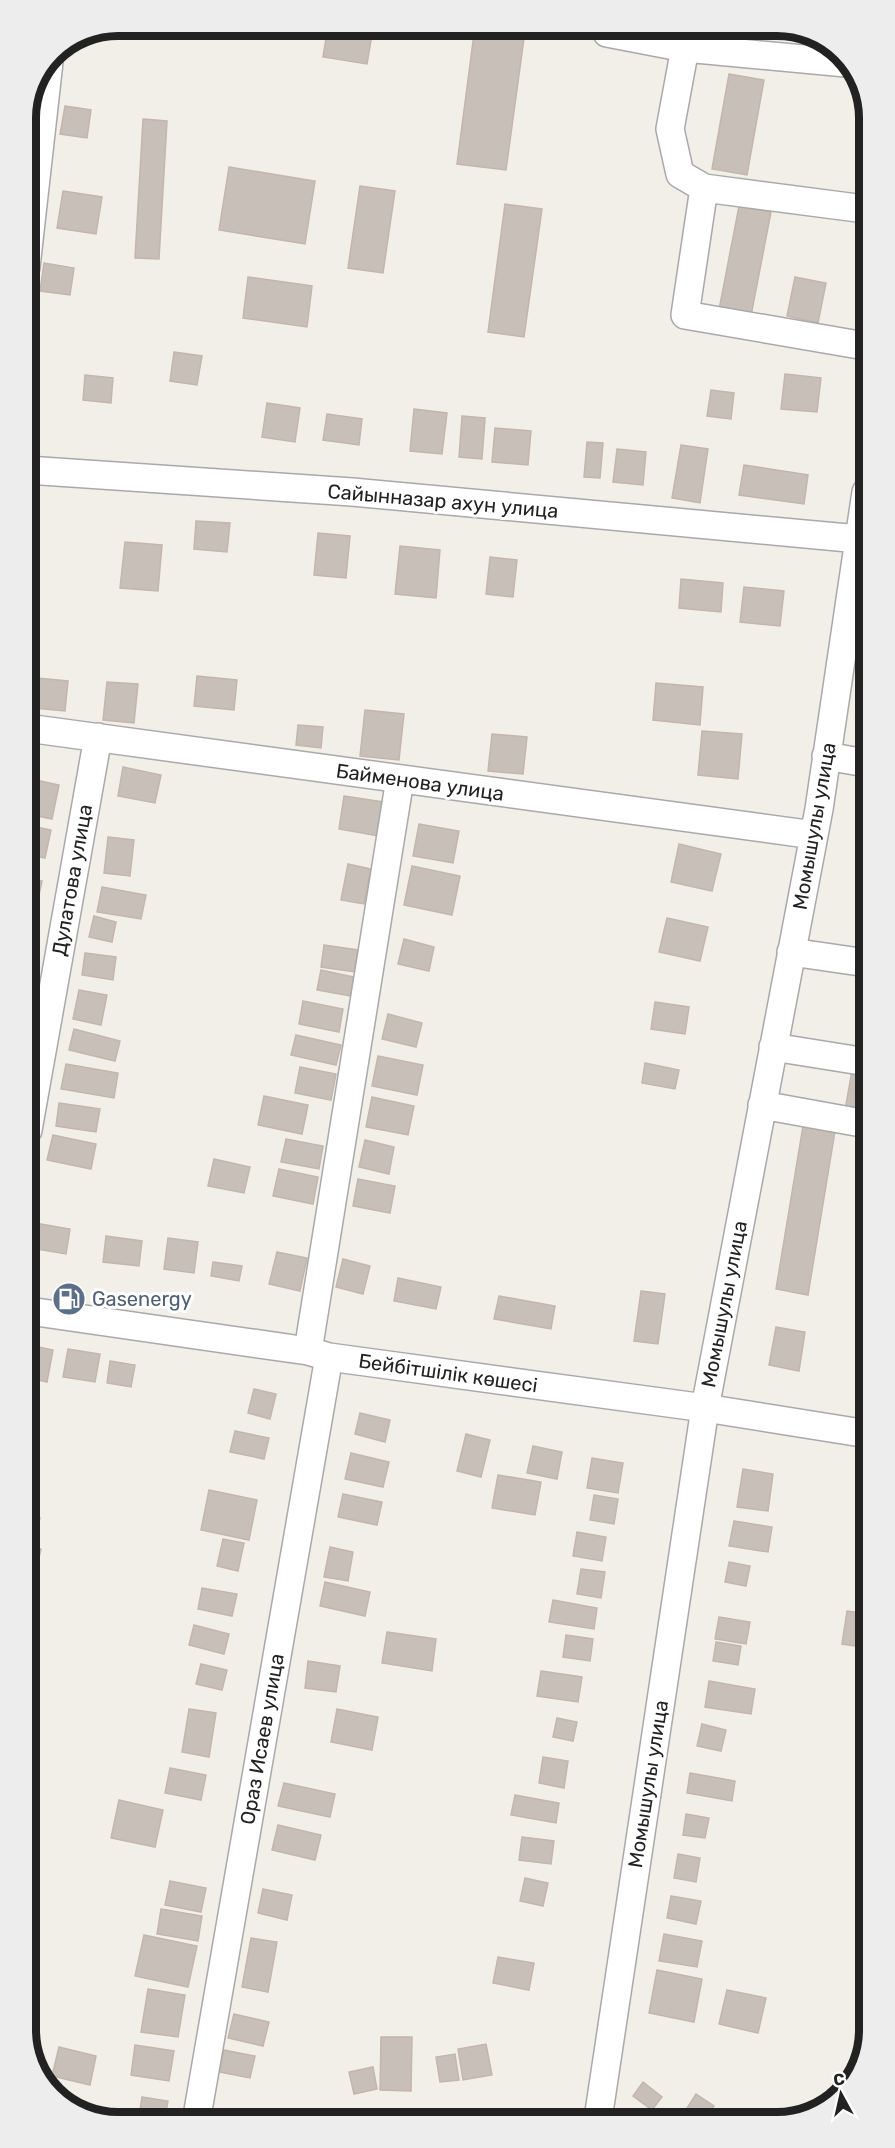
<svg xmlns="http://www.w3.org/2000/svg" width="895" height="2148" font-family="Rubik,sans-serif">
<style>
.building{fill:#c7bfb8;stroke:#c4b6ab;stroke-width:1.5}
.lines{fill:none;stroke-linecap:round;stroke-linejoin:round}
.minor-casing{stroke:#a9a9a9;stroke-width:30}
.minor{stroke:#fff;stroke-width:27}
.labels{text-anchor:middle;stroke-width:6;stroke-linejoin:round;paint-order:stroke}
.street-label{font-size:20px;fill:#222;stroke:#fff}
.service-label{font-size:20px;fill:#4e5e75;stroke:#fff;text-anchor:start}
.rim{fill:none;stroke:#222;stroke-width:8}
</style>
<rect width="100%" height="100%" fill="#f2efe9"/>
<path class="building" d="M328,26H353L373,29L367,64L323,57Z
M475,26L525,31L506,170L457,164Z
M729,74L764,80L747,175L712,169Z
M65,106L91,110L87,138L60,134Z
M143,119L167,121L159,259L135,258Z
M229,167L315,181L305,244L219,230Z
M360,186L395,191L383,273L348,268Z
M63,191L102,197L96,234L57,228Z
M505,204L542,209L524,337L488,332Z
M739,206L771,212L750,321L718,315Z
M44,263L74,268L70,295L40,291Z
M248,277L312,286L307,327L243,318Z
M795,277L826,283L818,323L787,316Z
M174,352L202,356L197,385L170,381Z
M785,374L821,378L817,412L781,409Z
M85,375L113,378L111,403L83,400Z
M711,390L734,393L731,419L707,416Z
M267,403L300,408L295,442L262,437Z
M414,409L447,413L442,454L410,451Z
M327,414L362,419L359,445L323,440Z
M462,416L485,418L482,459L459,457Z
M495,428L531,431L528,465L492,462Z
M587,442L603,443L600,478L584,477Z
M681,445L708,449L700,503L672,498Z
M617,449L646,452L643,485L613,482Z
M744,465L808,475L804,504L739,495Z
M196,521L230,523L227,552L194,549Z
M318,533L350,536L346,578L314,575Z
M125,542L162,545L158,591L120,588Z
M400,546L440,550L436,598L395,594Z
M490,557L517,560L513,597L486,594Z
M681,579L723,583L721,612L679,608Z
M744,587L784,591L780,626L740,622Z
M197,676L237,680L234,710L194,706Z
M37,678L68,681L65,711L34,708Z
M107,682L138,684L134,723L103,720Z
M656,683L703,687L700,725L653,720Z
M365,710L404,714L399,760L360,756Z
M298,725L323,727L321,748L296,745Z
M702,731L742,734L738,779L698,775Z
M492,734L527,737L523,774L488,771Z
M123,767L161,775L155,803L118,796Z
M27,778L59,785L52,819L27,814Z
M344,796L383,802L378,836L339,829Z
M419,824L459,831L453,863L413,856Z
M27,825L51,830L45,858L27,854Z
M108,837L134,840L130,876L104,873Z
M679,844L721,854L712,891L671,882Z
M348,864L371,869L364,904L341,900Z
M412,866L460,876L452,915L404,905Z
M28,878L42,881L36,909L28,908Z
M102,887L146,895L141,919L97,912Z
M94,916L116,922L112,942L89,937Z
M667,918L708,927L700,961L659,952Z
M404,939L434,947L429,971L398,964Z
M324,945L358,950L355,972L321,967Z
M85,953L116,957L113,980L82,975Z
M321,970L354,977L350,996L317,990Z
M79,990L107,995L101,1025L73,1019Z
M303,1001L343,1009L339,1032L299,1024Z
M655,1002L689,1007L685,1034L651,1029Z
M388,1014L422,1023L416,1047L382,1039Z
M74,1029L120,1041L115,1061L69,1050Z
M296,1035L341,1045L336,1065L291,1055Z
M378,1056L423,1065L417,1095L372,1086Z
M645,1063L679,1070L675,1089L642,1083Z
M66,1064L118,1073L114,1098L61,1089Z
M300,1067L336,1074L331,1100L295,1093Z
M852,1071L867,1074V1114L845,1110Z
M264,1096L308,1105L302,1134L258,1125Z
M372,1097L414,1106L408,1135L366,1127Z
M59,1103L100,1109L96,1132L56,1126Z
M803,1126L835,1131L808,1295L776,1289Z
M53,1135L96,1144L91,1169L47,1160Z
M286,1139L323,1146L319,1169L281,1162Z
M365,1140L394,1147L389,1174L359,1167Z
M214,1159L250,1167L244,1193L208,1186Z
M279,1169L318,1177L313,1204L273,1196Z
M358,1179L395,1186L390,1213L353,1206Z
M35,1223L70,1229L66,1254L30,1248Z
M106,1236L142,1241L139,1266L103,1262Z
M168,1238L198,1242L194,1273L164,1269Z
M277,1252L307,1258L300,1291L269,1284Z
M343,1259L370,1266L363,1294L336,1287Z
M213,1262L242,1266L239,1281L211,1276Z
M398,1278L441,1287L436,1309L394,1301Z
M641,1291L665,1294L658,1344L634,1341Z
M499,1296L555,1306L551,1329L494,1319Z
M776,1327L805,1332L799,1371L769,1365Z
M29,1345L53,1350L47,1382L29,1378Z
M68,1349L100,1354L95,1382L63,1377Z
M110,1361L135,1365L131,1387L107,1383Z
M254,1389L276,1394L270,1419L248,1413Z
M360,1413L390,1420L385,1442L355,1434Z
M235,1431L269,1438L264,1459L230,1452Z
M466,1434L490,1440L481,1477L457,1471Z
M533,1446L562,1452L557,1479L527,1473Z
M351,1453L389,1462L383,1487L345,1479Z
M592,1458L623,1463L618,1493L587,1488Z
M743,1469L773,1474L768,1511L737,1507Z
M498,1475L541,1482L535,1515L492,1508Z
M209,1490L257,1500L249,1540L201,1530Z
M867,1490H868V1537L858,1535Z
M343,1494L382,1502L377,1525L338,1517Z
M594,1495L618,1499L614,1524L590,1520Z
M29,1515L40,1518L34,1541L29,1540Z
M734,1521L772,1527L768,1552L729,1546Z
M577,1532L606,1537L602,1561L573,1556Z
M223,1539L244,1543L238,1571L217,1566Z
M29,1547L41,1549L35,1574L29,1573Z
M330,1547L353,1552L348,1581L324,1577Z
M729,1562L750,1566L746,1586L725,1582Z
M581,1569L605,1572L601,1598L577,1594Z
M325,1582L370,1592L365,1616L320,1606Z
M202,1588L237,1594L232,1616L198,1609Z
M553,1600L597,1608L594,1629L549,1622Z
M847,1611L868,1614L869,1648L842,1644Z
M719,1617L750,1622L746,1644L715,1639Z
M194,1625L229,1634L224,1654L189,1645Z
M387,1632L436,1639L432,1671L382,1663Z
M566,1635L593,1639L590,1661L563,1657Z
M716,1642L741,1646L738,1665L713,1661Z
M308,1661L340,1666L336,1692L305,1688Z
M201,1664L227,1670L222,1690L196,1684Z
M541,1671L582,1677L578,1702L537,1696Z
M709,1681L755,1689L751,1714L705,1707Z
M189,1709L216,1713L209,1757L182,1752Z
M337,1709L378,1717L372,1750L331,1742Z
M557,1718L577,1722L573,1741L553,1737Z
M702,1724L726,1730L721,1751L697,1746Z
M543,1757L568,1761L564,1788L539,1783Z
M170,1768L206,1775L201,1800L165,1793Z
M690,1773L735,1781L732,1801L687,1793Z
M284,1783L335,1794L330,1817L278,1806Z
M515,1795L559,1803L556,1823L511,1815Z
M119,1800L163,1810L155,1847L111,1838Z
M686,1814L709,1818L705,1838L683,1835Z
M278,1825L321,1835L315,1860L272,1850Z
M522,1837L554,1841L551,1864L519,1860Z
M678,1854L700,1858L696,1882L674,1878Z
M525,1878L548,1883L543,1906L520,1901Z
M170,1881L206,1888L201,1912L165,1905Z
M263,1889L292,1895L287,1920L258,1913Z
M671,1896L701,1901L696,1924L667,1918Z
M161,1909L202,1916L198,1941L157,1934Z
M664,1934L702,1941L697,1967L659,1961Z
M144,1935L197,1946L188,1987L135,1976Z
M251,1938L277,1942L268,1992L242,1987Z
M498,1957L534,1963L529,1990L493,1983Z
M657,1970L702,1979L694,2022L649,2013Z
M148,1989L185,1995L178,2037L141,2032Z
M727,1990L766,1998L758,2033L719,2024Z
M234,2014L269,2022L263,2046L228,2038Z
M381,2037H412L411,2091L380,2090Z
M486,2044L492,2075L463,2080L458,2049Z
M135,2045L174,2051L169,2081L131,2075Z
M59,2047L96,2056L90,2085L52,2076Z
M224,2050L255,2056L250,2078L219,2072Z
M455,2054L459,2080L440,2082L436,2057Z
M373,2067L377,2089L354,2094L349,2072Z
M643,2082L662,2097L652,2110L633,2096Z
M696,2094L714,2106L706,2118H686L682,2116Z
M142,2097L168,2101L164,2122H138Z
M210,2111L243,2117L242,2121L207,2122Z"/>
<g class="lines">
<defs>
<path id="minor" d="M607,33L685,48L846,63
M685,48L670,129L680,174L704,188L685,315L865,346
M704,188L865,209
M26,267L49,62
M27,470L352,492L859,539
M27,728L814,835
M826,756L866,763
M791,952L867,963
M773,1047L867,1062
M762,1105L867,1124
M28,1130L98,737
M29,1311L308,1351L329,1357L705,1408L868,1434
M308,1351L400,779
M598,2119L705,1408L819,809L866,492
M196,2122L329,1357"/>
</defs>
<use href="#minor" class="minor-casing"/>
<use href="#minor" class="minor"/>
</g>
<defs>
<symbol id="fuel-disc" viewBox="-11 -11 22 22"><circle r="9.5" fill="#5c6f8a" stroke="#fff"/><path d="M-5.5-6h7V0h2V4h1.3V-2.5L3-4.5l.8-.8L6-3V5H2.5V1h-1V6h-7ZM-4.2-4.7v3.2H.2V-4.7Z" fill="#fff"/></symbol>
</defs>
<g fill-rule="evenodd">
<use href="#fuel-disc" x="50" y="1280" width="38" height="38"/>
</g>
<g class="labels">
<g class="street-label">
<text transform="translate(443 501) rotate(5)" y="7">Сайынназар ахун улица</text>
<text transform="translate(420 782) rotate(8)" y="7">Байменова улица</text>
<text transform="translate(814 826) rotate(-80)" y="7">Момышулы улица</text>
<text transform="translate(72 880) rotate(-80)" y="7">Дулатова улица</text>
<text transform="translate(724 1304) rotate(-79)" y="7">Момышулы улица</text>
<text transform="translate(448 1373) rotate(8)" y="7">Бейбітшілік көшесі</text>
<text transform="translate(262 1739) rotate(-80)" y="7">Ораз Исаев улица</text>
<text transform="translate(648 1784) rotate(-81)" y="7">Момышулы улица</text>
</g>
<g class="service-label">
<text x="92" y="1306">Gasenergy</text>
</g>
</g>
<path d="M0 0H895V2148H0ZM118 36H777A82 82 0 0 1 859 118V2030A82 82 0 0 1 777 2112H118A82 82 0 0 1 36 2030V118A82 82 0 0 1 118 36Z" fill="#ededed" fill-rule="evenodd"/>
<path class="rim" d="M118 36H777A82 82 0 0 1 859 118V2030A82 82 0 0 1 777 2112H118A82 82 0 0 1 36 2030V118A82 82 0 0 1 118 36Z"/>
<g transform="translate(841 2094) rotate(352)" stroke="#ffffff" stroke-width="4.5" paint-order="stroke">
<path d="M0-4.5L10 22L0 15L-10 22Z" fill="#222222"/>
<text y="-9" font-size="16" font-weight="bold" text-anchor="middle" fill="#222222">С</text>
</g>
</svg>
